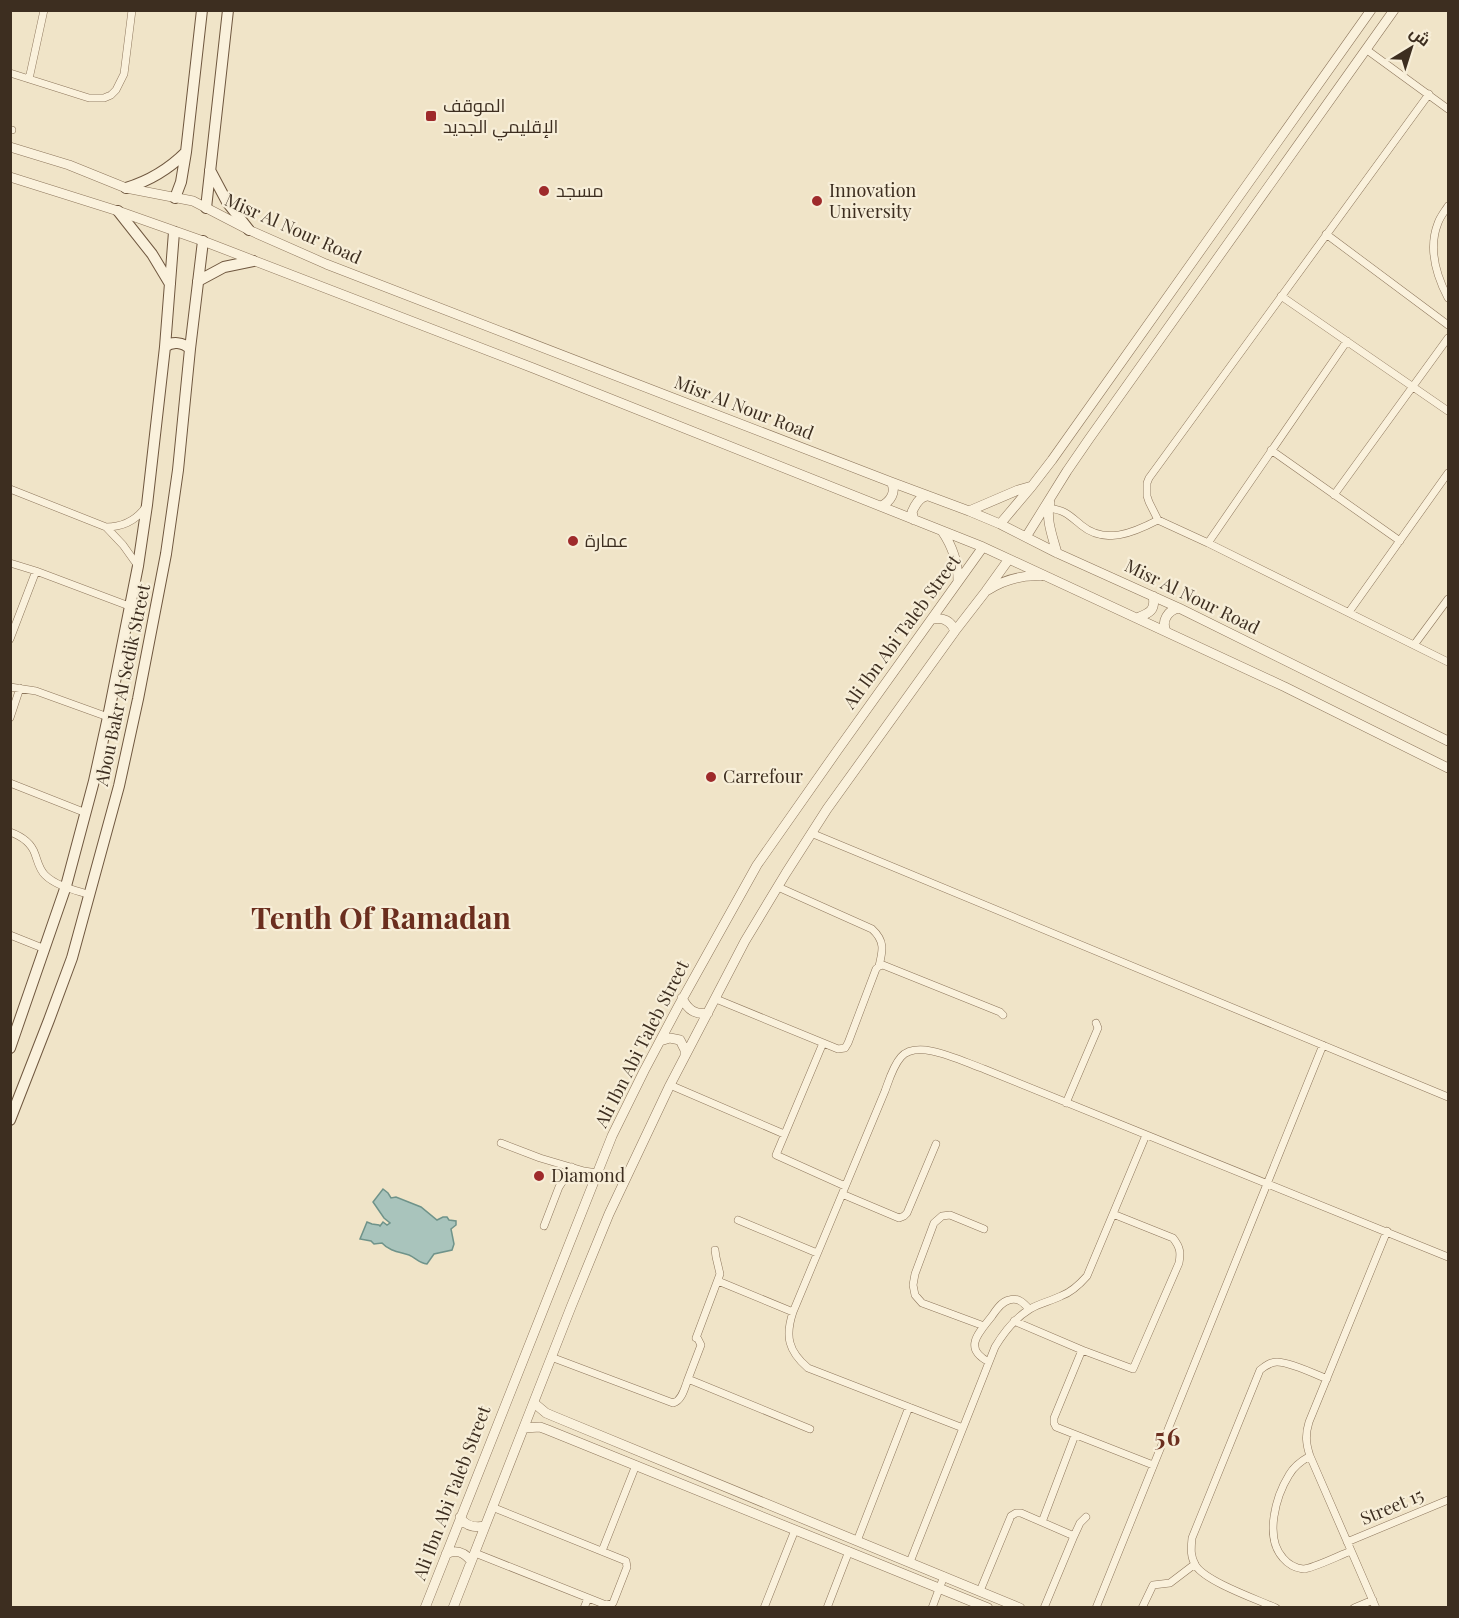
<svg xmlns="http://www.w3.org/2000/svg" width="1459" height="1618" font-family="'Playfair Display',Cairo,serif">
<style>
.water{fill:#a9c4bc;stroke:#6f938a;stroke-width:1.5}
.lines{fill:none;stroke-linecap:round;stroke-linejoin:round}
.minor-casing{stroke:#8d765c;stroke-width:8}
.tertiary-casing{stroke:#8d765c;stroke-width:10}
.secondary-casing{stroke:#6f573f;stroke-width:12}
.minor{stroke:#faf1dc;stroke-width:7}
.tertiary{stroke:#faf1dc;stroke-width:9}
.secondary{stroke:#faf1dc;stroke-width:10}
.poi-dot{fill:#9e2a2b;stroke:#f7eed8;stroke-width:2}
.labels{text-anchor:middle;stroke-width:4.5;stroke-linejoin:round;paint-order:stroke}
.poi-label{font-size:18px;fill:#3d2e20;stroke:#f7eed8;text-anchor:start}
.street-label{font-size:18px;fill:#3d2e20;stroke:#f7eed8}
.district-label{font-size:24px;font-weight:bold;letter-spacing:1.5px;fill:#6b2e1e;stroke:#f7eed8}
.town-label{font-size:30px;font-weight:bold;fill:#6b2e1e;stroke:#f7eed8}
</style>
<rect width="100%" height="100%" fill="#f0e4c8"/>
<path class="water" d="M383,1189L388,1193L391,1198L396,1197L421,1207L437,1220L443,1217H447L449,1220L456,1221V1225L451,1229L454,1244L452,1250L434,1254L427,1264C419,1263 416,1258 409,1255C399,1252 389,1251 382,1243L374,1244L371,1241L360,1239L367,1222L372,1224L379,1225L380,1226L383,1222L387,1225L390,1223L384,1218L373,1202Z"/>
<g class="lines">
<defs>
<path id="minor" d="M1367,50L1448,109
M10,73L89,98H104L111,95L116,90L124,74L132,10
M29,79L44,10
M1429,94L1149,478L1147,483V496L1149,502L1158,520L1208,543L1448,662
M10,130H12
M1448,206C1445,211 1440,217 1438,223C1428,248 1436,275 1448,298
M1326,234L1448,325
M1281,296L1448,411
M1271,450L1400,541
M10,489L106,527L123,545L138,566
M1334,495L1448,338
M1048,508C1065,510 1069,515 1081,525C1105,545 1133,533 1158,520
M106,527C122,527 135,521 145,508
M1208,543L1347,341
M10,563L36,571L129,606
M1349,612L1448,473
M10,639L36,571
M1414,645L1448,599
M10,687L36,691L108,717
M10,718L20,688
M10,783L86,813
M10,832C21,836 31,842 35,854C38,862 39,869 45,875C56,886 75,890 90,895
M811,833L1448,1097
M778,887L872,929C885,941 883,950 879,966
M10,935L45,949
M716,999L838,1049L845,1048L848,1043L876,969L879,966L883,965L1000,1012L1003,1015
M823,1043L776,1155L845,1186
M670,1085L784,1134
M1066,1103L1098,1028L1096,1023
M501,1143L540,1158L584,1171L597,1173
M842,1194L899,1218L904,1216L907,1213L936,1144
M738,1220L817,1253
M544,1226L559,1187L572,1167
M718,1281L793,1312
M1014,1321L1082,1350L1133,1369L1179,1263C1181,1252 1180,1247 1173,1238L1113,1214
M984,1326L922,1303L915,1295L913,1285L915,1274L934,1223L942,1216L950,1215L984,1229
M696,1338L720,1274L716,1257L715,1250
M698,1339L701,1345L688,1379L810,1429
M1082,1350L1054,1418V1423L1056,1427L1153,1465
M551,1357L673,1403C682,1401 685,1387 688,1379
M989,1362C962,1348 979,1333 992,1316C996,1310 1001,1302 1009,1300C1018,1297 1024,1303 1029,1309
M963,1428L808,1368C788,1351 785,1336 793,1312L885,1091C889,1080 893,1066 901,1057C918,1038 963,1062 984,1069L1448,1257
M1310,1456C1301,1461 1294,1466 1289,1475C1276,1496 1264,1537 1283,1558C1288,1564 1295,1568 1303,1569C1312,1569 1340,1555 1351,1551
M1042,1522L1075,1435
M857,1541L909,1407
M1347,1542L1448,1500
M602,1551L636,1465
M475,1553L606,1605L613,1603L627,1567L626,1561L492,1507
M910,1562L995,1347C1004,1332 1015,1318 1030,1309C1040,1303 1051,1301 1061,1296C1072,1292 1080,1284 1087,1276L1146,1135
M980,1591L1011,1516L1016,1513H1021L1074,1536
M584,1608L588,1598
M764,1608L795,1530
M827,1608L849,1551
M932,1608L944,1576
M1044,1608L1074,1536L1080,1523L1086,1517
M1096,1608L1323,1045
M1142,1608L1153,1585L1170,1583L1195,1564
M1276,1608C1256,1599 1207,1582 1196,1566C1190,1557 1191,1548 1192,1538L1260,1370C1265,1366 1270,1362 1277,1362C1290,1362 1315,1374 1327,1379
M1354,1608L1373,1600
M1376,1608L1310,1456C1306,1444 1305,1435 1309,1422L1387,1231"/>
<path id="tertiary" d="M10,147L69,165L126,188L193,201L249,230L326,264L891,482L969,511L1000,524L1057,553L1179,608L1448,741
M10,177L118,211L203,241L533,368L983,547L1285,687L1448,768
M1050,503C1045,518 1053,538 1057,553
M881,506C890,502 897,492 891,482
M969,511L1018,490L1032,486
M914,520L912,512C915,505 919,497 927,496
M1000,524L1032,486L1052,460L1371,10
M942,531C953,547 958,562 958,581
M1026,537L1067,471L1089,439L1394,10
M988,590C1004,580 1022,575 1041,576
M1137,618C1149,613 1156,611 1153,596
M933,619C943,617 951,621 955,631
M1166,631C1161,621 1168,610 1179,608
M682,998C688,1010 695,1015 708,1013
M660,1041L670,1038L680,1040L685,1050V1056
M534,1403L546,1413L553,1416L1020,1608
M524,1428L540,1427L548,1430L988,1608
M460,1517C466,1527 475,1528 485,1526
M446,1554C457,1549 464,1552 471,1561
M425,1608L612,1136L644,1071L679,1005L757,865L837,751L983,547
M453,1608L571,1307L609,1214L670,1085L745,941L786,873L827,809L955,631L986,591L1009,559"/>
<path id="secondary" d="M210,170L227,202L249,230
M126,188C149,181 169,169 186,152
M175,198L181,182L186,152L202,10
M206,208L228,10
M118,211L152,254L170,284
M198,281L224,267L253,261
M165,347C172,341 183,342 190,349
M10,1048L66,886L94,781L108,717L138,566L147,505L165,347L174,232
M10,1120L49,1020L72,958L119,786L138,699L166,554L178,470L190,349L203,241"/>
</defs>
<use href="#minor" class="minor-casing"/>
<use href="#tertiary" class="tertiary-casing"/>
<use href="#secondary" class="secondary-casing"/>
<use href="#minor" class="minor"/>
<use href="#tertiary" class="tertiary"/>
<use href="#secondary" class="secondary"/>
</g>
<g class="poi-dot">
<rect x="425" y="110" width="12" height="12" rx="3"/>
<circle cx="544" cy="191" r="6"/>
<circle cx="817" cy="201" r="6"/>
<circle cx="573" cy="541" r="6"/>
<circle cx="711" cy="777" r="6"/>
<circle cx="539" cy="1176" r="6"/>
</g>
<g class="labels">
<g class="poi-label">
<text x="443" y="112">الموقف<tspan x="443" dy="21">الإقليمي الجديد</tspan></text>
<text x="556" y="197">مسجد</text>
<text x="829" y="197">Innovation<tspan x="829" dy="21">University</tspan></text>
<text x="585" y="547">عمارة</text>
<text x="723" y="783">Carrefour</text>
<text x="551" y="1182">Diamond</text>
</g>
<g class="street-label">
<text transform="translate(293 229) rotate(24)" y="6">Misr Al Nour Road</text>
<text transform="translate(744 408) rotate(21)" y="6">Misr Al Nour Road</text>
<text transform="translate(1192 597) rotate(26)" y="6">Misr Al Nour Road</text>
<text transform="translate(902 632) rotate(-54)" y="6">Ali Ibn Abi Taleb Street</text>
<text transform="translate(123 685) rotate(-78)" y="6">Abou Bakr Al Sedik Street</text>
<text transform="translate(642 1044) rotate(-63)" y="6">Ali Ibn Abi Taleb Street</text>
<text transform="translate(452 1493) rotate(-69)" y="6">Ali Ibn Abi Taleb Street</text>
<text transform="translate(1392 1507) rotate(-23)" y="6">Street 15</text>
</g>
<g class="district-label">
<text x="1168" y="1446">56</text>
</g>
<g class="town-label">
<text x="381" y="929">Tenth Of Ramadan</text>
</g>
</g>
<rect width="1459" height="1618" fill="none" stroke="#3d2e20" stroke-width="24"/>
<g transform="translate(1411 48) rotate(38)" stroke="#f7eed8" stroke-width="4.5" paint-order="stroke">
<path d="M0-4.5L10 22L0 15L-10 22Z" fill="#3d2e20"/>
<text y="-9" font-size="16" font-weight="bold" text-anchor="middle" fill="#3d2e20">ش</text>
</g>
</svg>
